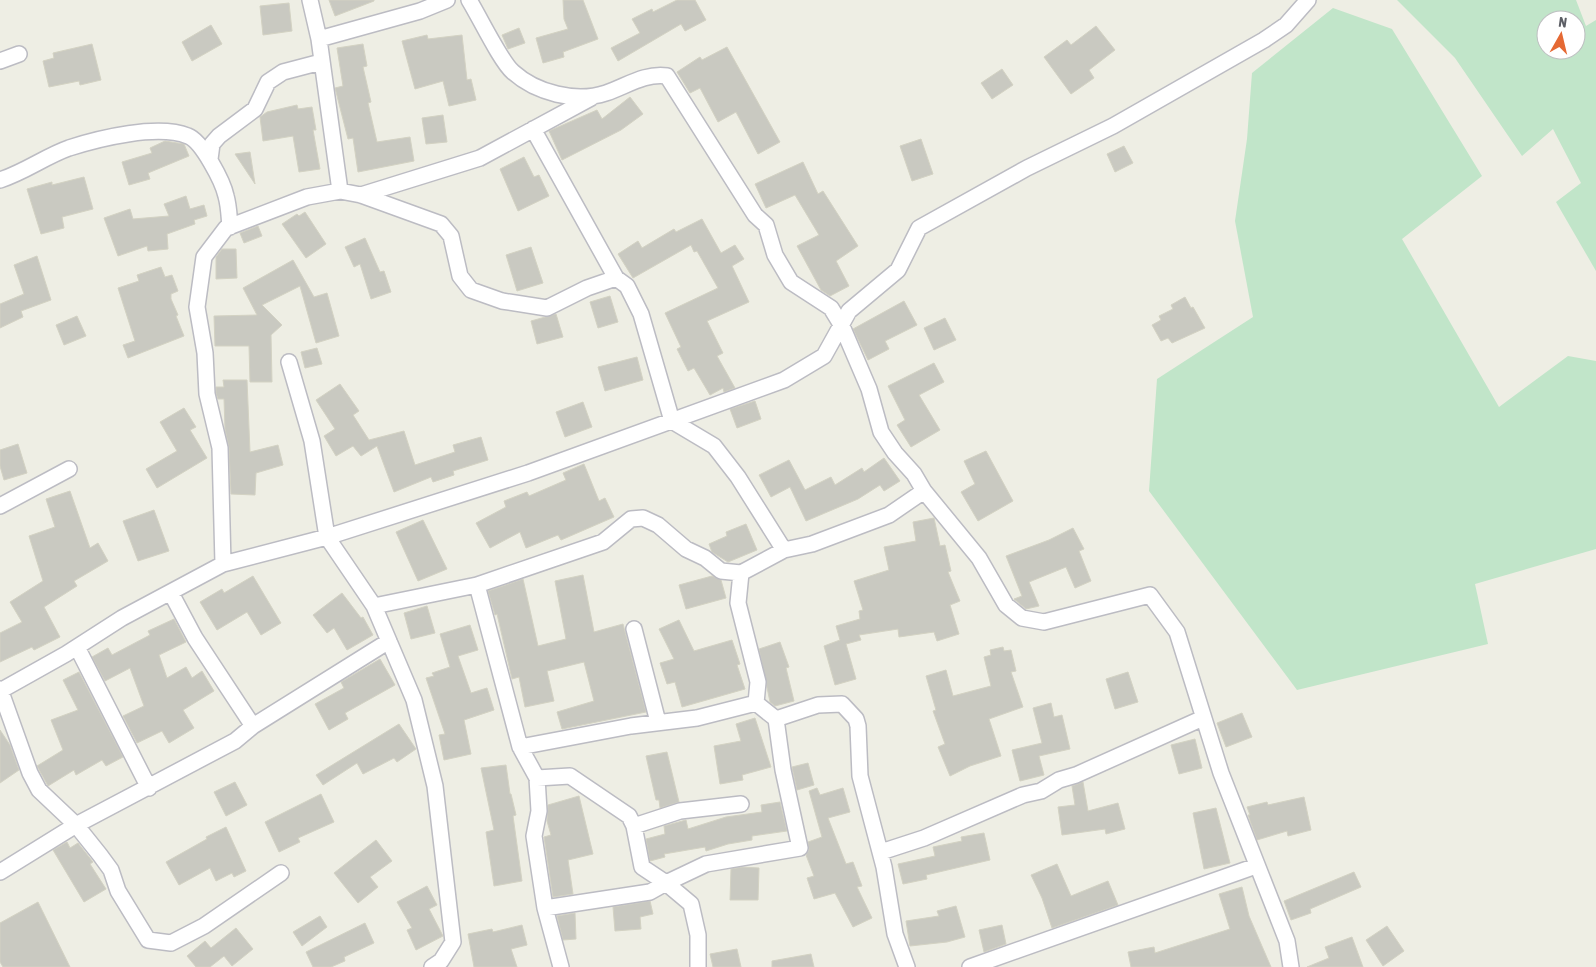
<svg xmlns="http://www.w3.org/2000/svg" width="1596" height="967" font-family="'Asap Condensed',sans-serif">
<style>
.green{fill:#c1e5c9;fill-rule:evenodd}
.building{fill:#c9c9c1;stroke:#d3d2c3}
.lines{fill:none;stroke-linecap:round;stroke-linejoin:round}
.street-casing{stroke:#bcbcc3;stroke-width:18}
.street{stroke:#fff;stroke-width:15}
</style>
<rect width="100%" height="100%" fill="#eeeee4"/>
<path class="green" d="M1397,0H1576L1586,26L1596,20V271L1556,202L1581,183L1553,129L1522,156L1455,58ZM1546,20H1576V50H1546Z
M1333,8L1392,29L1482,176L1402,239L1499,407L1568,356L1596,361V549L1475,584L1488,644L1297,690L1149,491L1157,379L1253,317L1235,221L1247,139L1252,73Z"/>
<path class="building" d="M329,0H374V1L335,16Z
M563,0H583L598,39L563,52L564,57L543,63L536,38L568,29L564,19Z
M677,0H695L706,20L685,31L681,24L618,61L611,48L640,33L632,19L652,9L653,12Z
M289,3L292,31L263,35L260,6Z
M211,25L222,44L192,61L182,42Z
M1096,26L1115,50L1089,70L1094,78L1071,94L1044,57L1067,40L1071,45Z
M519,28L525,43L508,49L502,35Z
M427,35L428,39L462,35L467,80L471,79L476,100L449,106L443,81L415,89L402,41Z
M92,44L101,80L80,85L79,81L49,87L43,61L54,58L53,53Z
M363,44L367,66L363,67L371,102L368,103L377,142L410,137L414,161L358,172L353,138L348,139L335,88L343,86L337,48Z
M727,47L780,142L758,154L736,112L718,122L700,88L690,93L677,72L700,57L702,60Z
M1002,69L1013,85L992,99L981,83Z
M630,97L643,114L621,130L562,160L549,131L597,110L602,119Z
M297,105L298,109L312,107L316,130H313L320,169L299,172L293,136L263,141L260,117L267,112Z
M443,115L447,142L426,144L422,118Z
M921,139L933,174L912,181L900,146Z
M165,141L184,144L189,156L148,173L150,179L129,185L122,162L152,153L150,148Z
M1124,146L1133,163L1115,172L1107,154Z
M250,152L255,184L235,154Z
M524,157L534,177L539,175L549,196L518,211L500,169Z
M803,162L818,194L823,191L858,246L836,261L849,286L830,296L821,290L797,246L819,235L795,195L766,208L755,184Z
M84,177L93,209L62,217L64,228L41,234L27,189L52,182V185Z
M186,196L190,209L204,205L207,216L194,220L195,224L167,234L168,249L148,251L147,246L118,256L104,218L130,209L133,219L169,216L164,204Z
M305,212L326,244L306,258L282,224L297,214L299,216Z
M702,219L721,253L735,245L744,259L732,266L749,302L707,321L723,353L717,356L735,388L724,392L723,388L710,395L694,368L688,371L677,349L681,347L665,313L718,288L697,251L694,252L691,245L633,278L618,254L638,241L642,248L674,229L676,232Z
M258,226L262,236L244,243L240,233Z
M365,238L380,272L384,271L391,292L371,299L360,264L354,267L345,247Z
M531,247L543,283L517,291L506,255Z
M222,249H236L237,278L216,279V257Z
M37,256L51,300L21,311L23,317L0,328V304L24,294L14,265Z
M293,260L314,297L327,293L339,336L316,343L300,286L262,305L282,325L271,335L272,382H250L249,346H215L214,316L257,315L243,288Z
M161,267L165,277L172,275L178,291L171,294V299L178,315L176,316L184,336L128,358L123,345L135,341L118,288L139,281L137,275Z
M610,296L618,322L598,328L590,302Z
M1185,297L1191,308L1193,307L1205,328L1172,343L1168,338L1161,341L1152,325L1161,320L1159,316L1173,309L1171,305Z
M904,301L917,325L885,341L889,349L868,360L853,329Z
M556,314L563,337L537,344L531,321Z
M77,316L86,336L64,345L56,325Z
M945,318L956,340L934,350L924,328Z
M317,348L322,364L305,368L301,352Z
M637,357L643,380L605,391L598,367Z
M934,363L944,382L919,395L940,430L911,447L897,425L905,420L888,386Z
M223,380H247L250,452L278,445L283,465L256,473L255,495L231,494L229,448L225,429L224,399H218L216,393V387H224Z
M340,384L359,411L353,415L369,440L404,431L415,465L455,452L453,445L481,437L488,460L453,471L454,475L433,482L431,477L394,492L377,446L361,456L353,446L336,456L324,436L335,429L316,400Z
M755,401L761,419L737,428L730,409Z
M583,402L592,427L565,437L556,412Z
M184,408L196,427L190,430L207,458L157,488L146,469L177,451L160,422Z
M18,444L27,473L4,480L0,466V450Z
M986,451L1013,501L978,521L961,492L975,484L964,461Z
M884,458L900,481L884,491L880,485L858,499L806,521L790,487L771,497L759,475L789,460L805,490L831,477L835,485L862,468L864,472Z
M584,464L599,501L605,498L614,517L561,540L558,535L526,548L520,532L490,548L476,523L506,507L504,501L527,492L529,496L566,480L563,473Z
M70,491L90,548L98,543L108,561L74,581L77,586L44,607L60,637L34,650L32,647L0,662V633L22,622L10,602L43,581L29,536L55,527L46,499Z
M154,510L169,551L138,561L123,521Z
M934,518L940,546L945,545L951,571L948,572L960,601L950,605L959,634L937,641L934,632L899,637L898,629L859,635L861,640L846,644L856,679L835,685L824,646L840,640L836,626L860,619L859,611L863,610L854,581L889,570L884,547L916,541L913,522Z
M423,520L447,569L418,581L396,532Z
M746,524L757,550L728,562L712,552L709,544L727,536L726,532Z
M1073,528L1084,549L1079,551L1091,581L1075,588L1066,567L1029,582L1039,606L1026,609L1014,599L1022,596L1006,556L1049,540Z
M583,575L594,632L623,624L646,712L562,729L557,712L594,701L584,662L547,671L554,701L525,707L519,677L512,679L497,614L495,615L488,591L523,579L538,646L566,639L555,581Z
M253,576L281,623L261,635L247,612L217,630L200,602L222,589L224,593Z
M712,576L721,580L726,598L686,609L679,585Z
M342,593L361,618L363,617L373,635L347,650L334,628L327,633L313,615Z
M427,606L435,633L411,639L404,613Z
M174,619L186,642L159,655L167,678L186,667L192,678L202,671L214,691L183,710L194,728L169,743L162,731L137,743L123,716L144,706L130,668L105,681L92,657L108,648L112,655L150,635L148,631Z
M679,620L694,651L732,640L740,664L737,665L745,689L682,707L675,682L667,684L660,663L674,659L659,629Z
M470,625L478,650L458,656L471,693L487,688L494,710L464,720L471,754L444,760L439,735L445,734L426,678L434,676L432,673L450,667L440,634Z
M780,642L789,667L786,668L794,701L775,706L770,702L759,649Z
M1003,647L1004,651L1011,650L1016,671L1011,672L1023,707L989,719L1001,756L970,766L950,776L938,747L945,744L933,711L936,710L926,676L946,670L953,696L991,686L984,657L991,655L990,650Z
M380,659L395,685L345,713L348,719L329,730L315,704L344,688L341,682Z
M79,672L123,757L106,766L102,760L76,775L74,770L48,786L37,766L63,750L51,720L78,710L63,680Z
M1128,672L1138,702L1115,709L1106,679Z
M1051,703L1054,717L1062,715L1070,749L1039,756L1044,775L1020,781L1012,750L1042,743L1033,708Z
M1242,713L1252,737L1226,747L1217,723Z
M755,718L771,767L742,775L743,780L720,784L714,746L741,741L736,724Z
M399,724L416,749L397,762L394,758L363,774L357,763L323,785L316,775Z
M0,730L10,745L19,770L0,783Z
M1195,739L1202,768L1179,774L1171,745Z
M667,752L679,802L660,808L659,800H656L646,756Z
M808,763L814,785L797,790L792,767Z
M506,765L510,794H511L516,815L513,816L522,881L494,886L486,832L494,830L481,768Z
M235,782L247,805L226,816L214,792Z
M1083,782L1088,811L1118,803L1125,829L1106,834L1105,829L1062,835L1058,807L1075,805L1072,786Z
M817,788L820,795L843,788L850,812L828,818L846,864L853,862L862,886L857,887L872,918L853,927L835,893L814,899L807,878L814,876L806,855L809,850L808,842L822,837L809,791Z
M321,794L334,822L298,838L300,842L279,852L265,822Z
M579,796L593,854L568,860L573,894L553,897L544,837L551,835L547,821L548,805Z
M1304,797L1311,830L1288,836L1287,831L1257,840L1248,815H1250L1247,807L1267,802L1268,805Z
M780,802L787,831L752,836V840L728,844L706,851L705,847L664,854L665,857L650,861L646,839L665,834L664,826L686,820L688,829L726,817L762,812L761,805Z
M1216,808L1230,863L1204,869L1193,813Z
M226,827L246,871L234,877L232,873L216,881L210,868L179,885L166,862L207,839L206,837Z
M984,833L990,860L926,875L927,879L903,884L898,864L935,856L933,847L962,841L961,837Z
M376,840L392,861L370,877L378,887L358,903L334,873Z
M67,842L70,848L78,843L93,862L90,864L106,889L84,902L53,850Z
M1057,864L1071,896L1108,881L1118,905L1052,928L1042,898L1031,875Z
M742,867L759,868L758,900H730L731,869Z
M1354,872L1361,887L1310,909L1311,913L1291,920L1284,901Z
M427,886L437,905L429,909L443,936L416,950L407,930L412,928L397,902Z
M1242,887L1249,916L1271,967H1131L1128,952L1154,947L1155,953L1230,929L1219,894Z
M650,901L653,914L640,917L641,929L615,931L613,907Z
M38,902L70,967H3L0,962V923Z
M956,906L965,937L947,942L910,946L906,921L939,916L937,911Z
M575,913L576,939L563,940L557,916Z
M320,916L327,927L302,946L293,932Z
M365,923L374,943L344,957L345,961L331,967H313L306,952Z
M522,925L527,945L511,949L517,967H474L468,934L492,929L493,932Z
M1002,925L1006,944L984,952L979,930Z
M1387,926L1404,951L1383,966L1366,940Z
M236,928L253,949L232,966L224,956L210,967H196L187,956L205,941L211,948Z
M1352,937L1363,967H1307L1329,958L1325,947Z
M737,949L741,967H713L710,954Z
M811,954L814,967H772V961Z"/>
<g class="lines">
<defs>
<path id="street" d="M310,0L319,39
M469,0C479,16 501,62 513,72C536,93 576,103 606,93C627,86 644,73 667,76L755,215L766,225L775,255L791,282L831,308L842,326L869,389L881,432L895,453L914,474L924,491L979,558L1006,605L1022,618L1044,622L1150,595L1177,632L1221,773L1287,941L1291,967
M0,61L19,54
M533,129L616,278
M210,159L212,144L219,136L255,109L268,82L283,72L321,62
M0,180C25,172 46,156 69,148C100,138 158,124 188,136C202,141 223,182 226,196C229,206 229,217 230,227
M340,191L319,39L420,11L447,0
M361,195L480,158L591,98
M289,362L312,441L327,537L374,606L477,585L603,542L631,519L643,518L658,525L686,549L705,558L721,571L741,573
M0,506L69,469
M223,564L220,448L207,394L205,353L197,307L204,257L226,228L307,197L340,191L361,195L441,224L451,236L460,276L471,290L502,301L547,308L587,288L616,278L627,286L641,314L672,421L714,446L738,477L784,550L812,544L889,515L924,491
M477,585L520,747L537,778L539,811L534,836L545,908L650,892L666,883L642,867L634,826L629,816L570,776L537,778
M171,593L195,638L253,726
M374,606L414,700L435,786L453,942L441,961L432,967
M634,629L658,722
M77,647L149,788
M0,689L30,773L39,790L76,825L100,855L111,870L118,891L148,940L171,943L204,926L281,873
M0,691L66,654L122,618L223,564L327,537L528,473L784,380L824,356L849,311L898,270L919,228L1027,168L1113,126L1264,40L1286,25L1308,0
M776,719L818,705L842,704L856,719L858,726L860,776L884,867L895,934L907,967
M520,747L631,726L697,718L756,703L758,682L738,603L741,573L784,550
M634,826L680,811L741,804
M881,852L924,838L1023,795L1041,791L1059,780L1076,775L1203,718
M0,872L76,825L235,741L253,726L389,641
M545,908L561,967
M698,967V935L691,904L666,883L706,864L800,848L783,770L776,719L756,703
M970,967L1256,866"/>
</defs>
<use href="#street" class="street-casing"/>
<use href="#street" class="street"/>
</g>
<g transform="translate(1561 35) rotate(8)"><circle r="24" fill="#ffffff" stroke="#bebfc1"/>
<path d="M0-4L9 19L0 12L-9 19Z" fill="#e56934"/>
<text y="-8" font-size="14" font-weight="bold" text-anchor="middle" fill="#5c5e65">N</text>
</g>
</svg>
